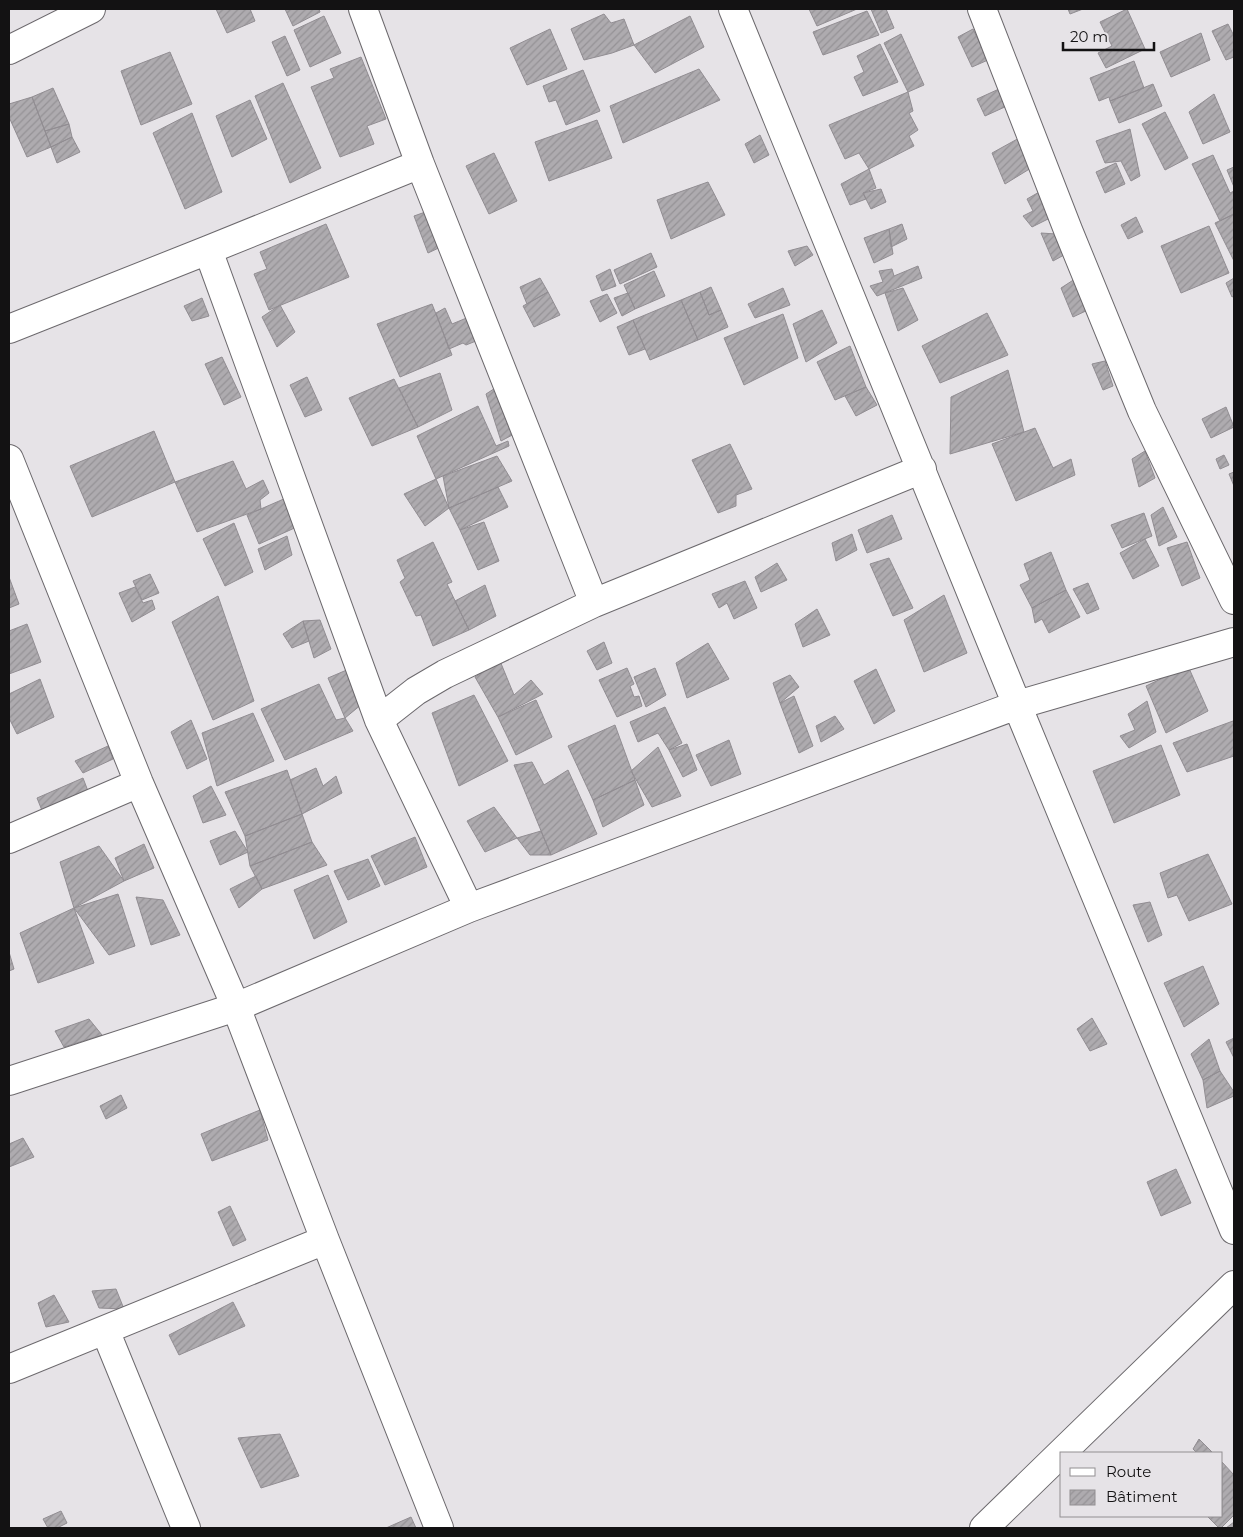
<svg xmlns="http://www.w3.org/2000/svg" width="1243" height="1537" font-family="Montserrat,sans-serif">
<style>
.building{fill:url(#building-hatch);stroke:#918d92}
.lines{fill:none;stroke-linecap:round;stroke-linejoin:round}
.minor-casing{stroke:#6c696d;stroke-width:30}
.minor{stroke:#fff;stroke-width:28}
</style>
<defs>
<pattern id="building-hatch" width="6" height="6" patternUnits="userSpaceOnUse" patternTransform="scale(1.25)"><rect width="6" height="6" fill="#aeabaf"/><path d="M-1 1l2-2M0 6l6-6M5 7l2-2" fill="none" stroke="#959296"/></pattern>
</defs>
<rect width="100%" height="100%" fill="#e6e3e7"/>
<path class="building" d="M216,9H250L255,21L227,33Z
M285,9H319L320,12L293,26Z
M809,9H857L817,26Z
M871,9H886L894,28L881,33Z
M1068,9H1083L1070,14Z
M1127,9L1145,49L1106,68L1098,53L1112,46L1100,22Z
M867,11L879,35L823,55L813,32Z
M604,14L611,23L624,19L634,45L612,53L584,60L571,29Z
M324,16L341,53L310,67L294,30Z
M690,16L704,47L655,73L634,45Z
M1228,24L1234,36V57L1226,60L1212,31Z
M550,29L567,69L527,85L510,48Z
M973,29L988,60L972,67L958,37Z
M1201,33L1210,60L1171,77L1160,52Z
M901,34L924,85L908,92L884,43Z
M285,36L300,70L287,76L272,42Z
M880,44L898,82L863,96L854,77L864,72L857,56Z
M170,52L192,104L141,125L121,71Z
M361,57L386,119L367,126L374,144L340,157L311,87L334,78L330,69Z
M1134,61L1144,88L1110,101L1109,97L1099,101L1090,78Z
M699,69L720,100L623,143L610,106Z
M583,70L600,111L566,125L556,100L549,102L543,86Z
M283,83L321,168L290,183L255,96Z
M1153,84L1162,106L1119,123L1110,101Z
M53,88L69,124L45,131L32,97Z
M999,89L1007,106L985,116L977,99Z
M908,92L913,111L909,113L918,130L909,136L914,146L869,169L859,153L845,159L829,125Z
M1214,94L1230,132L1203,144L1189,112Z
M32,97L51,147L27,157L9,117V104Z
M250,100L267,139L232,157L216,116Z
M1165,112L1188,158L1165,170L1142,124Z
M192,113L222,192L185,209L153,133Z
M597,120L612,158L549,181L535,142Z
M69,124L72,137L51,147L45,131Z
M1130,129L1140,176L1131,181L1121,161L1105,163L1096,141Z
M760,135L769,155L754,163L745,144Z
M72,137L80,152L57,163L51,147Z
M1021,137L1036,165L1005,184L992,153Z
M494,153L517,201L489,214L466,166Z
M1213,155L1230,193L1234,191V214L1220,221L1192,164Z
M1116,163L1125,184L1105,193L1096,172Z
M1234,167V187L1227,170Z
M869,169L876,188L863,193L866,199L850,205L841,184Z
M708,182L725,215L671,239L657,200Z
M881,189L886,202L871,209L863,193Z
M1041,191L1052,217L1032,227L1023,216L1033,211L1027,199Z
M431,210L445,245L428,253L414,216Z
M1234,214V261L1215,223Z
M1136,217L1143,232L1128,239L1121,225Z
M326,224L349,277L269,310L254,274L267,269L260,252Z
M902,224L907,239L891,247L889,229Z
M1209,226L1229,273L1181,293L1161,246Z
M889,229L893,254L874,263L864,238Z
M1041,233L1056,234L1064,255L1053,261Z
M807,246L813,255L795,266L788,251Z
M651,253L657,267L620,284L614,270Z
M918,266L922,278L877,296L870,286L883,282L879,271L892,269L894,276Z
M610,269L616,286L602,291L596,276Z
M654,271L665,296L635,309L624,285Z
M1078,277L1090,309L1073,317L1061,288Z
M540,278L548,292L527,304L520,287Z
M1234,278V296L1232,297L1226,283Z
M711,287L721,310L709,315L700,292Z
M783,288L790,305L755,318L748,304Z
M903,288L918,320L898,331L885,293Z
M548,292L560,315L534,327L523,306Z
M700,292L709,315L721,310L728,327L698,340L681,300Z
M628,293L635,309L622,316L614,298Z
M607,294L617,313L600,322L590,301Z
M202,298L209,316L192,321L184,306Z
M681,300L698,340L650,360L633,320Z
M432,304L452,355L400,377L377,324Z
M280,305L295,332L277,347L262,317Z
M445,308L452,324L469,317L481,339L466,345L463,343L449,349L436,313Z
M822,310L837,343L806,362L793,324Z
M987,313L1008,355L940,383L922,346Z
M783,314L798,358L744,385L724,338Z
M633,320L645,349L629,355L617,327Z
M850,346L866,387L835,400L817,362Z
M222,357L241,397L224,405L205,364Z
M1105,361L1113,386L1103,390L1092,364Z
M1008,370L1024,432L950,454L951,397Z
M440,373L452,410L418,427L399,388Z
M307,377L322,410L305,417L290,385Z
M394,379L418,427L372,446L349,398Z
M500,385L518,432L501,441L486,394Z
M866,387L877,405L856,416L845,396Z
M478,406L496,446L508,441L509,446L436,479L417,436Z
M1226,407L1234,427L1211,438L1202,419Z
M1035,428L1053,468L1071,459L1075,475L1016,501L992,444Z
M154,431L175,482L92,517L70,466Z
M730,444L752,489L736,495V506L718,513L692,460Z
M1145,451L1155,478L1139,487L1132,459Z
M1224,455L1229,465L1220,469L1216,459Z
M497,456L512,481L449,508L443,476Z
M233,461L246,489L263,480L269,493L260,500L261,509L197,532L175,482Z
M1234,472V486L1229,474Z
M436,479L449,508L425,526L404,494Z
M498,487L508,507L460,530L449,508Z
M286,498L299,526L259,544L247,515Z
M1163,507L1177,537L1159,546L1151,515Z
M1144,513L1152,536L1122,548L1111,525Z
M892,515L902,539L867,553L858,530Z
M484,522L499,561L478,570L460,530Z
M234,523L253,572L225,586L203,539Z
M852,534L857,550L836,561L832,543Z
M287,536L292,555L265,570L258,549Z
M1145,539L1159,566L1133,579L1120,553Z
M433,542L452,582L447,584L469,630L433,646L421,615L416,616L400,582L405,578L397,560Z
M1187,542L1200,578L1182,586L1167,548Z
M1051,552L1066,590L1032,608L1020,585L1030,580L1024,564Z
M889,558L913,608L893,616L870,564Z
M777,563L787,580L761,592L755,577Z
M150,574L159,593L142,600L133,581Z
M9,577L19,604L9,608Z
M745,581L757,608L734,619L727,603L719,608L712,594Z
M1088,583L1099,609L1087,614L1073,589Z
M485,585L496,616L469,630L455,601Z
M135,587L143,603L152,600L155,609L132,622L119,593Z
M1066,590L1080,617L1049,633L1042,619L1035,623L1032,608Z
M944,595L967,653L924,672L904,620Z
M218,596L254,701L213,720L172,622Z
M817,609L830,635L803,647L795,624Z
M320,620L331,649L314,658L303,621Z
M303,621L309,641L292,648L283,634Z
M27,624L41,662L9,674V631Z
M604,642L612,663L597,670L587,651Z
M708,643L729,679L687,698L676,663Z
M500,661L514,695L531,680L543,694L498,717L475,677Z
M1188,666L1208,711L1166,733L1146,686Z
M627,668L634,684L630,686L634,697L639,696L642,706L617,717L599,680Z
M655,668L666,695L646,707L634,677Z
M349,669L362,704L345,718L328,678Z
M876,669L895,711L874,724L854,681Z
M790,675L799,687L780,703L773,683Z
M40,679L54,717L17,734L9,718V694Z
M319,684L336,720L345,718L353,731L285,760L261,709Z
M474,695L508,761L459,786L432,713Z
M794,696L813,746L799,753L780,703Z
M536,700L552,737L516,755L498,717Z
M1147,701L1156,732L1129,748L1120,736L1135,730L1128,714Z
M665,707L682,743L669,750L658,733L638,742L630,722Z
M253,713L274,761L217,786L202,733Z
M835,716L844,729L821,742L816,726Z
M191,720L207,759L187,769L171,732Z
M1233,721L1234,724V756L1187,772L1173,743Z
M615,725L635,780L593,800L568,746Z
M729,740L741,774L711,786L696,755Z
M687,744L697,770L683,777L669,750Z
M1161,745L1180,795L1114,823L1093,771Z
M108,746L113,759L83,773L75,761Z
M658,747L681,796L652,807L631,771Z
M532,762L544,785L568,770L597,834L551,855L514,765Z
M316,768L323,786L336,776L342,793L302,814L290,780Z
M287,770L302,814L245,836L225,792Z
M83,778L91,799L45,818L37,798Z
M635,780L644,805L603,827L593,800Z
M211,786L226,815L203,823L193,796Z
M494,807L517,838L485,852L467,821Z
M302,814L312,842L250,866L245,836Z
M235,831L248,852L220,865L210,841Z
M541,831L551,855H530L517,838Z
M415,837L427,867L385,885L371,856Z
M312,842L327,865L262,889L250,866Z
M144,844L154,868L124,881L115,858Z
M99,846L124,881L74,908L60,862Z
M1208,854L1232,904L1189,921L1177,895L1168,898L1160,873Z
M368,859L380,886L348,900L334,871Z
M328,875L347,922L314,939L294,890Z
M256,876L262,889L239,908L230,889Z
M118,894L135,946L109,955L74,908Z
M136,897L163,900L180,935L151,945Z
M1150,902L1162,935L1148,942L1133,905Z
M74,908L94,963L38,983L20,933Z
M9,952L14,969L9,971Z
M1203,966L1219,1004L1184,1027L1164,983Z
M1092,1018L1107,1044L1090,1051L1077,1029Z
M89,1019L102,1035L64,1047L55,1031Z
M1234,1038V1058L1226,1042Z
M1209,1039L1220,1071L1203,1080L1191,1054Z
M1220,1071L1234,1092V1096L1207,1108L1203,1080Z
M121,1095L127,1108L106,1119L100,1106Z
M260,1110L268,1140L212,1161L201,1134Z
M23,1138L34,1157L9,1167V1144Z
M1176,1169L1191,1203L1161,1216L1147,1182Z
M230,1206L246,1240L233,1246L218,1212Z
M116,1289L124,1309L99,1308L92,1291Z
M54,1295L69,1322L46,1327L38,1303Z
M233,1302L245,1326L179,1355L169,1335Z
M280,1434L299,1476L261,1488L238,1438Z
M1199,1439L1213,1453H1197L1193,1449Z
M1222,1462L1234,1475V1515L1221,1528H1219L1207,1516H1222Z
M61,1511L67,1523L57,1528H48L43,1519Z
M411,1517L416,1528H386Z
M1234,1522V1528H1226Z"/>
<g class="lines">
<defs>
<path id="minor" d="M363,9L420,164L594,603
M733,9L1017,705L1234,1230
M982,9L1068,230L1142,411L1234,600
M9,50L91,9
M208,250L379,720L469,908
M9,329L208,250L420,164
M9,459L139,783L236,1007L325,1240L439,1528
M379,720L416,691L445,674L594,603L922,469
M9,839L139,783
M9,1081L236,1007L469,908L1017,705L1234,642
M105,1330L186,1528
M9,1369L325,1240
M984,1528L1234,1285"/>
</defs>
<use href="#minor" class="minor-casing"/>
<use href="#minor" class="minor"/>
</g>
<rect width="1243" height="1537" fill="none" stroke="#131213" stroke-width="20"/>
<rect x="1060" y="1452" width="162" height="65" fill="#e6e3e7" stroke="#928f92"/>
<rect x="1070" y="1468" width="25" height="8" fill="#ffffff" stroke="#928f92"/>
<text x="1106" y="1477" font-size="15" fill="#131213">Route</text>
<rect x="1070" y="1490" width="25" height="15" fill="url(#building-hatch)" stroke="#928f92"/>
<text x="1106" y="1502" font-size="15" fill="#131213">Bâtiment</text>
<path d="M1063 42v8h91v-8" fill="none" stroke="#131213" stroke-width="2.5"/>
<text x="1070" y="42" font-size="15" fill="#131213" stroke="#e6e3e7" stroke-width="4" paint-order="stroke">20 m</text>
</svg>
